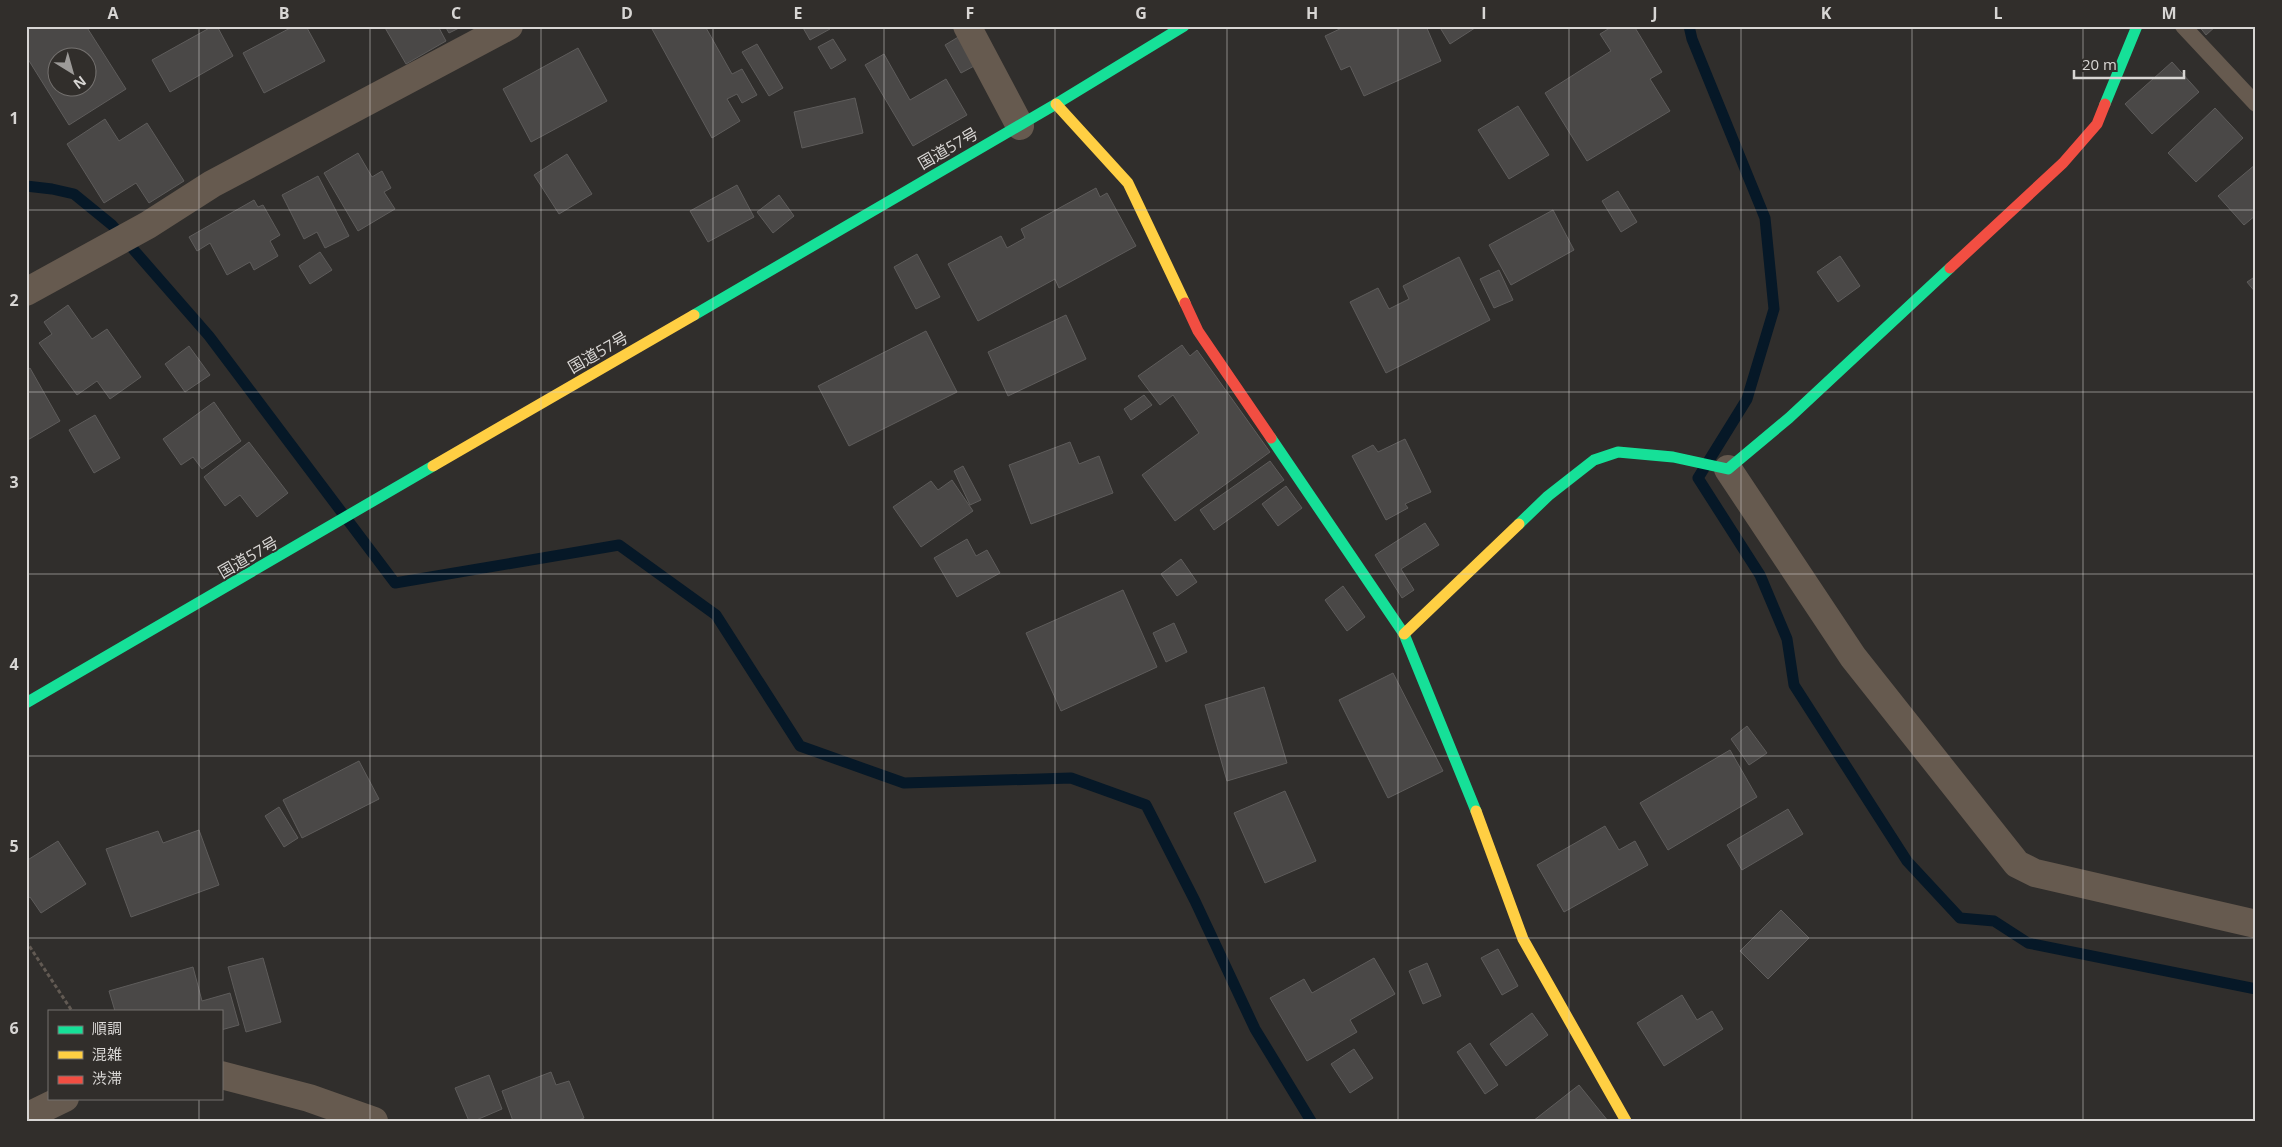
<svg xmlns="http://www.w3.org/2000/svg" width="2282" height="1147" font-family="'Open Sans','Noto Sans JP',sans-serif">
<style>
.lines{fill:none;stroke-linecap:round;stroke-linejoin:round}
.stream{stroke:#061827;stroke-width:11}
.building{fill:#4a4847;stroke:#5e5c5b;fill-rule:evenodd}
.path{stroke:#625a53;stroke-width:3;stroke-dasharray:4 2.5;stroke-linecap:butt}
.lane{stroke:#665a4f;stroke-width:16}
.street{stroke:#665a4f;stroke-width:28}
.fast{stroke:#16e098;stroke-width:11}
.slow{stroke:#ffcf43;stroke-width:11}
.jam{stroke:#f24e42;stroke-width:11}
.grid{fill:none;stroke:#d8d6d4;stroke-width:1;stroke-opacity:0.55}
.labels{text-anchor:middle;stroke-width:4;stroke-linejoin:round;paint-order:stroke}
.street-label{font-size:16px;fill:#d8d6d4;stroke:#312e2b}
.neatline{fill:none;stroke:#d8d6d4;stroke-width:2}
.grid-label{font-size:16px;text-anchor:middle;font-weight:bold;fill:#d8d6d4}
</style>
<rect width="100%" height="100%" fill="#302e2c"/>
<g class="lines">
<path class="stream" d="M1689,26L1692,39L1765,218L1774,309L1747,399L1698,478L1760,575L1787,639L1794,685L1907,861L1960,918L1994,921L2028,943L2256,989
M26,186L52,189L74,194L112,225L209,336L395,583L619,545L716,615L800,746L904,783L1071,778L1146,805L1195,901L1255,1029L1311,1121"/>
</g>
<path class="building" d="M26,26H86L126,89L69,125L26,56ZM58,58H88V88H58Z
M213,26H217L233,56L170,92L152,60Z
M294,26H306L325,61L264,93L243,53Z
M384,26H438L446,41L406,64Z
M445,26H463L449,33Z
M657,26H705L732,74L742,69L757,95L742,103L737,94L727,99L740,121L712,138L652,29Z
M802,26H829L830,29L810,40Z
M1346,26H1426L1441,61L1364,96L1350,66L1341,70L1325,36Z
M1439,26H1478L1450,44Z
M1613,26H1634L1662,72L1650,79L1670,111L1587,161L1545,93L1611,51L1600,34Z
M2199,26H2216L2206,35Z
M960,36L976,65L961,73L945,45Z
M833,39L846,60L831,69L818,47Z
M757,44L783,88L769,96L742,52Z
M578,48L607,101L531,142L503,89Z
M884,54L910,100L946,79L967,115L913,146L865,65Z
M2172,62L2199,92L2152,134L2125,104Z
M855,98L863,133L802,148L794,112Z
M1518,106L1549,155L1509,179L1478,130Z
M2215,108L2243,138L2196,182L2168,153Z
M105,119L119,141L147,123L184,181L149,203L136,183L104,203L67,144Z
M358,153L372,177L382,171L391,188L384,192L395,209L358,231L324,173Z
M567,154L592,194L559,214L534,175Z
M2256,164V215L2244,225L2218,196Z
M318,176L349,236L325,248L317,232L304,239L282,195Z
M737,185L754,217L708,242L690,211Z
M1096,188L1100,197L1107,193L1136,246L1059,288L1055,279L978,321L948,264L1001,236L1007,248L1025,238L1021,229Z
M1618,191L1637,222L1621,232L1602,201Z
M779,195L794,216L773,233L757,212Z
M254,200L258,207L263,205L280,235L270,241L278,256L254,270L250,262L227,275L210,243L197,251L189,237Z
M1553,210L1574,250L1511,285L1489,245Z
M320,252L332,270L310,284L299,266Z
M917,254L940,297L916,309L894,267Z
M1840,256L1860,286L1838,302L1817,272Z
M1459,257L1490,320L1386,373L1350,302L1378,288L1389,309L1409,299L1403,286Z
M1499,270L1513,300L1494,308L1480,279Z
M2256,276V293L2247,282Z
M68,305L92,339L107,329L141,377L110,399L97,381L77,395L39,343L52,334L44,322Z
M1066,315L1086,359L1008,396L988,352Z
M926,331L957,392L849,446L818,386Z
M1182,345L1190,356L1197,350L1270,452L1175,521L1142,475L1199,433L1173,395L1160,405L1138,376Z
M189,346L210,375L185,392L165,364Z
M30,368L60,421L26,441V371Z
M1144,395L1152,405L1131,420L1124,409Z
M214,402L241,441L202,469L193,457L181,465L163,439Z
M95,415L120,458L94,473L69,430Z
M1405,439L1431,492L1405,504L1408,508L1386,520L1352,456L1373,445L1378,452Z
M249,442L288,493L257,517L240,495L225,506L204,477Z
M1070,442L1079,464L1099,456L1113,493L1031,524L1009,465Z
M1270,461L1284,480L1214,530L1200,510Z
M963,466L981,500L970,505L954,471Z
M952,480L973,511L921,547L893,507L931,481L938,490Z
M1286,486L1302,508L1278,526L1262,504Z
M1425,523L1439,545L1401,569L1414,590L1402,598L1375,555Z
M967,539L976,556L987,550L1000,573L957,597L934,558Z
M1181,559L1197,582L1177,596L1161,574Z
M1343,586L1365,617L1347,631L1325,600Z
M1123,590L1157,667L1061,711L1026,633Z
M1174,623L1187,652L1166,662L1153,633Z
M1393,673L1443,771L1388,798L1339,700Z
M1264,687L1287,763L1227,781L1205,705Z
M1747,726L1767,753L1749,765L1731,739Z
M1730,750L1757,797L1668,850L1640,803Z
M359,761L379,799L302,838L283,800Z
M1285,791L1316,861L1265,883L1234,813Z
M279,807L298,838L284,847L265,816Z
M1788,809L1803,834L1742,870L1727,845Z
M1605,826L1619,850L1635,841L1648,865L1564,912L1537,865Z
M199,830L219,885L131,917L106,849L158,831L163,843Z
M58,841L86,884L41,913L30,897L26,900V861Z
M1781,910L1809,938L1768,979L1740,951Z
M1498,949L1518,986L1502,995L1481,958Z
M263,958L281,1022L246,1032L228,967Z
M1374,958L1395,994L1350,1020L1357,1032L1307,1061L1270,998L1304,979L1312,993Z
M1427,963L1441,996L1423,1004L1409,971Z
M193,967L202,1001L230,993L239,1025L221,1030V1011H115L109,991Z
M1682,995L1697,1020L1712,1011L1723,1029L1664,1066L1637,1023Z
M1532,1013L1548,1035L1506,1066L1490,1044Z
M1470,1043L1498,1085L1485,1094L1457,1052Z
M1354,1049L1373,1078L1350,1093L1331,1064Z
M551,1072L556,1085L569,1081L584,1118L576,1121H513L502,1091Z
M489,1075L502,1109L474,1121H469L455,1088Z
M1579,1085L1608,1121H1533Z"/>
<g class="lines">
<path class="path" d="M26,941L72,1011"/>
<path class="lane" d="M2183,26L2256,104"/>
<path class="street" d="M967,26L1020,126
M26,292L148,225L212,184L509,26
M1728,469L1853,657L2017,864L2035,873L2256,924
M221,1075L309,1098L374,1121
M26,1117L65,1098"/>
<path class="fast" d="M2105,104L2137,26
M694,315L1056,104L1184,26
M1271,438L1404,634L1476,811
M1519,524L1548,496L1594,460L1618,452L1673,457L1728,469L1789,418L1950,268
M26,703L433,466"/>
<path class="slow" d="M1056,104L1128,183L1185,303
M433,466L694,315
M1404,634L1519,524
M1476,811L1523,939L1626,1121"/>
<path class="jam" d="M1950,268L2063,163L2097,124L2105,104
M1185,303L1198,331L1271,438"/>
</g>
<path class="grid" d="M199,26V1011M370,26V1121M541,26V1121M713,26V1121M884,26V1121M1055,26V1121M1227,26V1121M1398,26V1121M1569,26V1121M1741,26V1121M1912,26V1121M2083,26V1121M26,210H2256M26,392H2256M26,574H2256M26,756H2256M26,938H2256M199,1098V1121"/>
<g class="labels">
<g class="street-label">
<text transform="translate(948 148) rotate(-30)" y="6">国道57号</text>
<text transform="translate(598 352) rotate(-30)" y="6">国道57号</text>
<text transform="translate(248 557) rotate(-30)" y="6">国道57号</text>
</g>
</g>
<rect width="2282" height="1147" fill="none" stroke="#312e2b" stroke-width="55"/>
<rect x="48" y="1010" width="175" height="90" fill="#312e2b" stroke="#74716f"/>
<rect x="58" y="1026" width="25" height="8" fill="#16e098" stroke="#74716f"/>
<text x="92" y="1034" font-size="15" fill="#d8d6d4">順調</text>
<rect x="58" y="1051" width="25" height="8" fill="#ffcf43" stroke="#74716f"/>
<text x="92" y="1060" font-size="15" fill="#d8d6d4">混雑</text>
<rect x="58" y="1076" width="25" height="8" fill="#f24e42" stroke="#74716f"/>
<text x="92" y="1084" font-size="15" fill="#d8d6d4">渋滞</text>
<g transform="translate(72 72) rotate(143)"><circle r="24" fill="#312e2b" stroke="#74716f"/>
<path d="M0-4L9 19L0 12L-9 19Z" fill="#9d9b99"/>
<text y="-8" font-size="14" font-weight="bold" text-anchor="middle" fill="#d8d6d4">N</text>
</g>
<path d="M2074 70v8h110v-8" fill="none" stroke="#d8d6d4" stroke-width="2.5"/>
<text x="2082" y="70" font-size="15" fill="#d8d6d4" stroke="#312e2b" stroke-width="4" paint-order="stroke">20 m</text>
<rect x="28" y="28" width="2226" height="1092" class="neatline"/>
<g class="grid-label">
<text x="113" y="19">A</text>
<text x="284" y="19">B</text>
<text x="456" y="19">C</text>
<text x="627" y="19">D</text>
<text x="798" y="19">E</text>
<text x="970" y="19">F</text>
<text x="1141" y="19">G</text>
<text x="1312" y="19">H</text>
<text x="1484" y="19">I</text>
<text x="1655" y="19">J</text>
<text x="1826" y="19">K</text>
<text x="1998" y="19">L</text>
<text x="2169" y="19">M</text>
<text x="14" y="124">1</text>
<text x="14" y="306">2</text>
<text x="14" y="488">3</text>
<text x="14" y="670">4</text>
<text x="14" y="852">5</text>
<text x="14" y="1034">6</text>
</g>
</svg>
